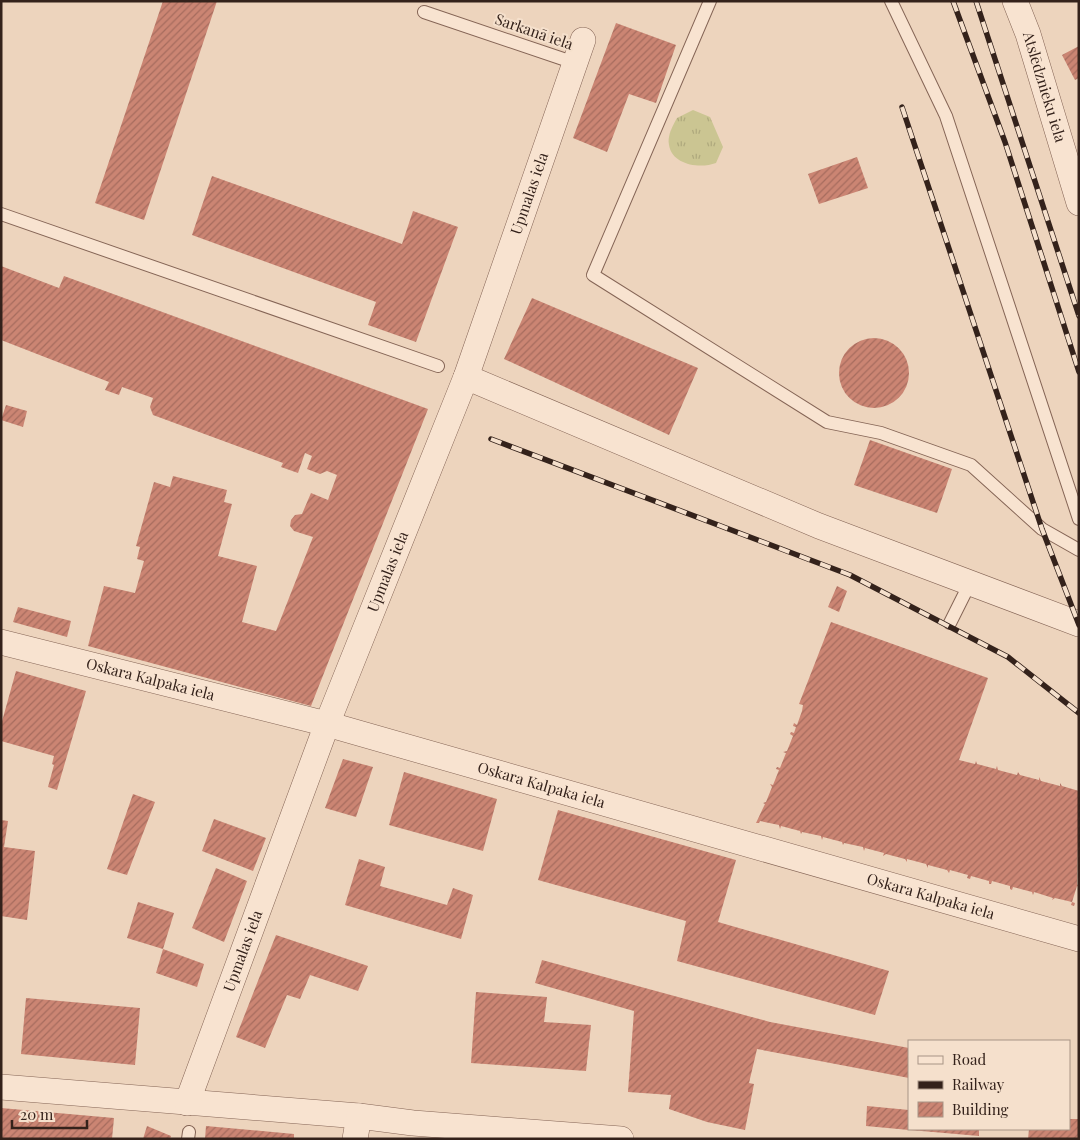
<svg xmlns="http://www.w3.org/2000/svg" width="1080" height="1140" font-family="'Playfair Display',serif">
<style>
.grass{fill:url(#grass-tufts)}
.building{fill:url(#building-hatch)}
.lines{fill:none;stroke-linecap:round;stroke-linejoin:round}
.lane-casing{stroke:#856556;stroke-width:14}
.street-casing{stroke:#856556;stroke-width:26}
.lane{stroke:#f8e3d0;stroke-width:12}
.street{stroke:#f8e3d0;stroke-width:25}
.rail-casing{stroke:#34221b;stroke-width:5.5}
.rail{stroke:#f5e0cc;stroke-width:4;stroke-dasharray:11;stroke-linecap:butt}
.labels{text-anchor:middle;stroke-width:4;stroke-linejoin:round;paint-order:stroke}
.street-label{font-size:15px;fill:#34221b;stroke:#f5e0cc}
</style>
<defs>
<pattern id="grass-tufts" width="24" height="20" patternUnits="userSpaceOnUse" patternTransform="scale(1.25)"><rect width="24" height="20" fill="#cbc592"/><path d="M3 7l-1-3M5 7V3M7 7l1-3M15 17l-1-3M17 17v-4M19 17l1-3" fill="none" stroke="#afa97d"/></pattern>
<pattern id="building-hatch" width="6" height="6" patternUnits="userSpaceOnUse" patternTransform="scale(1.25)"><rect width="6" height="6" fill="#cb8573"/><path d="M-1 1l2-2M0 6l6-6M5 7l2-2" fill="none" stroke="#a66c5e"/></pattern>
</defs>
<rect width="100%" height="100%" fill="#edd4bd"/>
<path class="grass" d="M693,110L710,117L723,147L716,163C700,169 672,165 669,145C667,136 673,125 677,118Z"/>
<path class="building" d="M163,1H217L144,220L95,203Z
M616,23L676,45L656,103L629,94L607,152L573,138Z
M1079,46V78L1075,80L1062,55Z
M857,157L868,188L819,204L808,174Z
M212,176L402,244L413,211L458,227L416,342L368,325L376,302L192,235Z
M1,266L59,288L64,276L428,409L311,706L88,646L104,586L135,593L144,561L137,559L140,547L136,546L154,482L170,487L173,476L227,490L224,502L232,504L218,556L257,566L242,622L276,631L313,537L294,531L290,526L291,520L295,515L302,514L311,493L328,500L337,475L327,471L320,474L307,469L312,456L305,453L298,473L281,467L283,463L153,415L150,407L153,398L122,387L119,395L105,390L109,382L1,340Z
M532,298L698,368L669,435L504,359Z
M839 373a35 35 0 1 1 70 0a35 35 0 1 1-70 0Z
M6,405L27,411L23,427L1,420Z
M870,440L952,469L937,513L854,485Z
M837,586L847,591L839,612L828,607Z
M18,607L71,621L67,637L13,622Z
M831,622L988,678L959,760L975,764L976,761L977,764L996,769L997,766L998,770L1017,775L1018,772L1020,775L1039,780V777L1041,781L1060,786V783L1062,786L1079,791L1077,884L1079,887L1077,886L1072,902L1075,903L1074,906L1071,905L1072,902L1055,898L1052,900L1053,898L1034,892L1033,895L1032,892L1013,887L1012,890L1010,889V886L992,881L991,884H989V881L971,876L970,879L967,878L968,875L950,870L949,873L947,870L928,865V868L926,864L907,859V862L905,859L886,854L883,856L884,853L865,848L864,851L863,847L844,843L843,845L842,842L823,837L822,840L821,836L802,832L801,834L800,831L781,826L780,829L779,825L760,821L759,823H756L765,804L763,803L766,802L772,787L770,784L773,785L779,770L776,769L777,767L780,768L786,753L783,752L787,751L793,736L790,734L791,732L794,733L796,727L793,726L794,723L797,725L802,711L803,705L799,704Z
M16,671L86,691L57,790L48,787L54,765L52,764L54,756L1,741V725Z
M343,759L373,767L356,817L325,808Z
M404,772L497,799L483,851L389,825Z
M133,794L155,802L127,875L107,869Z
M558,810L736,860L718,922L889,971L875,1015L677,961L686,921L538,880Z
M214,819L266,838L253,871L202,851Z
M1,820L8,821L4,847L35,851L27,920L1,916Z
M359,859L385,867L380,886L447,905L453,888L473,895L461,939L345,905Z
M216,868L247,881L224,942L192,928Z
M138,902L174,913L163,949L127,938Z
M276,935L368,966L358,991L310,975L300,999L287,995L265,1048L236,1037Z
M163,949L204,964L197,987L156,973Z
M542,960L770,1022L909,1048V1078L757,1049L749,1083L754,1084L745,1130L707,1122L669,1109L671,1095L628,1092L634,1011L535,983Z
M476,992L547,997L544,1022L591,1025L586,1071L471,1063Z
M26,998L140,1008L135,1065L21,1054Z
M867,1106L909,1110V1130L866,1126Z
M1,1108L114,1118L112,1139H1Z
M1069,1119H1079V1139H1028L1029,1129H1069Z
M147,1126L171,1136L170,1139H143Z
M206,1126L294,1134V1139H205Z
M910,1129H979V1136L910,1130Z"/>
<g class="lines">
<defs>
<path id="lane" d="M710,1L593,275L827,422L881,433L971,465L1042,529L1079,550
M891,1L946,116L1079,519
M424,12L575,63
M1,214L438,366
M950,623L970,583
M188,1139L189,1132"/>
<g id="street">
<path id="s1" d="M1015,1L1028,34L1079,203"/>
<path d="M466,377L819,526L1079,624"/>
<path id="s2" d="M1,642L327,724L1079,939"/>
<path d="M1,1087L359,1116L413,1123L621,1139"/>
<path id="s3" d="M187,1103L327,724L466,377L583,40"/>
<path d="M355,1139L359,1116"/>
</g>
</defs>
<use href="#lane" class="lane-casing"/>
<use href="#street" class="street-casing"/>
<use href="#lane" class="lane"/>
<use href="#street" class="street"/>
<defs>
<path id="rail" d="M953,1L1005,142L1079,372
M976,1L1079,316
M902,107L1042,529L1079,625
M491,439L850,575L1008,657L1079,713"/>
</defs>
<use href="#rail" class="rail-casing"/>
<use href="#rail" class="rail"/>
</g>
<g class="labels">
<g class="street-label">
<text transform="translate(534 32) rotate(19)" y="5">Sarkanā iela</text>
<text dy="5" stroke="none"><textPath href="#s1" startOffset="91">Atslēdznieku iela</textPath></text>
<text dy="5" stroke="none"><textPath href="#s3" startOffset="972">Upmalas iela</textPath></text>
<text dy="5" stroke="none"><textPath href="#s3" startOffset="568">Upmalas iela</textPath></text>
<text dy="5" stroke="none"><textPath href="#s2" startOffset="154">Oskara Kalpaka iela</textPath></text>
<text dy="5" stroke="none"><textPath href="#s2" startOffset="559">Oskara Kalpaka iela</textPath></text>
<text dy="5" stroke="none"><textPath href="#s2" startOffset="964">Oskara Kalpaka iela</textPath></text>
<text dy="5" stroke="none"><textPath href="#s3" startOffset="162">Upmalas iela</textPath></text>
</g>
</g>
<rect width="1080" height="1140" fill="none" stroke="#34221b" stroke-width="5"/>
<rect x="908" y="1040" width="162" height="90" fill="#f5e0cc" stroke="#a89485"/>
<rect x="918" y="1056" width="25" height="8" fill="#f8e3d0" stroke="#a89485"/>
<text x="952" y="1065" font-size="15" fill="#34221b">Road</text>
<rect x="918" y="1081" width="25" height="8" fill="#34221b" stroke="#a89485"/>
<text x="952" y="1090" font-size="15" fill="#34221b">Railway</text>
<rect x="918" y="1102" width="25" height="15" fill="url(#building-hatch)" stroke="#a89485"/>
<text x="952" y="1115" font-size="15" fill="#34221b">Building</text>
<path d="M12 1120v8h75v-8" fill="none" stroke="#34221b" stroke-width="2.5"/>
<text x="20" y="1120" font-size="15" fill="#34221b" stroke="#f5e0cc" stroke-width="4" paint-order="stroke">20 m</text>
</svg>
